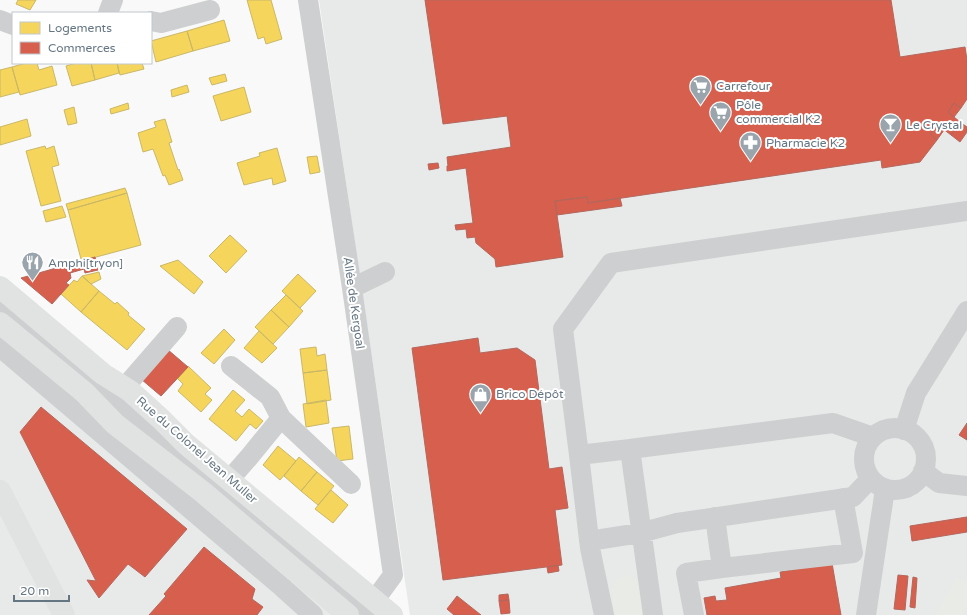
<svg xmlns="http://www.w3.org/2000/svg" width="967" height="615" font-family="'Varela Round',sans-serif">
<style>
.built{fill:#e8e9e9}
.green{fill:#e8ebe6}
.homes{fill:#f6d55c;stroke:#cab868}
.shops{fill:#d6604d;stroke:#b4675d}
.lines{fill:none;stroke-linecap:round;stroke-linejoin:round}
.minor{stroke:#cecfd0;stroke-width:20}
.major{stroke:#e1e2e2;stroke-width:22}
.labels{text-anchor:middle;stroke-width:4;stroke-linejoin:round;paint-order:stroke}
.poi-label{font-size:12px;fill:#657683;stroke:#fff;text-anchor:start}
.street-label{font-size:12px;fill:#657683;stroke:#fff}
</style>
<rect width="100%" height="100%" fill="#f9f9f9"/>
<path class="built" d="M319,0H967V615H410Z
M0,315L349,615H0Z"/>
<path class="green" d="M625,576H630L639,581L646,615H615C613,600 606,581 625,576Z
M957,577L967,583V608L963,615H936Z"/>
<path class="homes" d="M18,0H36L30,10L16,4Z
M247,0H271L282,39L266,44L264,37L258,39Z
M224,20L230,41L193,51L187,31Z
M187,31L193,51L156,62L151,41Z
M26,63H37L39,70L52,66L57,85L20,95L12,67Z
M76,63H91L95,80L72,86L66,66Z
M91,63H117L119,73L95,80Z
M117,63H142L144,69L120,75Z
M12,67L19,92L0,97V70Z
M225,74L227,81L212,85L209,78Z
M187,85L189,92L172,97L171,90Z
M244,87L251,112L221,121L213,96Z
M128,103L129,109L111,114L110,109Z
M74,107L77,123L68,125L64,110Z
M27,119L31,136L0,145V127Z
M165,119L172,142L169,143L178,170L179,169L183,180L169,185L165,175L163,176L153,149L143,152L138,133L156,127L154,122Z
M45,146L46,149L54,146L59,165L52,167L61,201L41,206L26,151Z
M277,148L286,181L273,185L272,178L244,185L237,163L260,156L259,153Z
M317,156L320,172L310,174L307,157Z
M125,188L127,193L68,210L66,204Z
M127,193L141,245L85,260V258L81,259L68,210Z
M62,206L66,217L46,222L43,211Z
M230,235L247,251L226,273L209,256Z
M178,260L203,282L194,294L160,266Z
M99,272L101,279L91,284L82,276Z
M298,274L316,291L300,308L282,291Z
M82,276L99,291L81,312L61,294L74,280L77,282Z
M99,291L115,304L117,302L129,313L128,315L145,329L127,350L81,312Z
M286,295L303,311L289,327L271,310Z
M271,310L289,327L273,344L255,327Z
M224,329L235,340L214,364L201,353Z
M259,331L277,348L262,363L244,348Z
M316,347L317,356L325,354L327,370L303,373L300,349Z
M188,366L211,388L205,394L212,400L201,412L178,391L183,384L177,378Z
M327,370L331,400L307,404L303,373Z
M233,390L245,400L235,411L242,417L249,409L263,421L256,429L250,424L236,441L209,419Z
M326,400L329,423L306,427L303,404Z
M349,426L353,459L337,461L332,428Z
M278,446L296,461L280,480L263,465Z
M299,457L317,472L301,491L284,476Z
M317,472L334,486L318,505L301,491Z
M331,490L348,505L333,523L315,509Z"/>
<path class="shops" d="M425,0H891L900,57L965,47L967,60V99L961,108L954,103L948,112L960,122L951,135L938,125L930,134L937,140L920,162L882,168L881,160L588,203L587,197L555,201L563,257L496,267L495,259L476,243L475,237L467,238L466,229L456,230L455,225L473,223L466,168L447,171V166H448L447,157L511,147L507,116L443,124Z
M954,103L961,108L954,117L948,112Z
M960,122L967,127V132L960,142L951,135Z
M938,125L944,130L937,140L930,134Z
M438,163L439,168L429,170L428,164Z
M587,197L588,203L620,198L622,206L557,215L555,201Z
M95,257L98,270L85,273L84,269L70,273L71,278L66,283L69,285L52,304L21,278Z
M478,338L480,353L517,348L535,360L549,469L562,467L568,508L555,510L562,565L443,580L412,348Z
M167,349L188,367L161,396L141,379Z
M41,407L187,529L145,577L128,564L99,598L87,580L96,581L20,432Z
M967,423V440L959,435Z
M967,517V532L912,541L910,526Z
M204,547L255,589L252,599L263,607L257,615H149L166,596L164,594Z
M832,563L841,615H707L704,598L715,596L716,601L727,600L725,588L781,578L780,572Z
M558,565L559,571L548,573L547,567Z
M898,575L908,576L905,610L894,609Z
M913,577L917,578L915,608L910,607Z
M508,594L509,600L499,601V595Z
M457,596L481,615H454L447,609Z
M509,600L510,613L501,614L499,601Z"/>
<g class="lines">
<path class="minor" d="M308,0L352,288L393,575L374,601
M108,13L113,0
M0,20L13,25
M151,21L161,23L210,10
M352,288L385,272
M0,307L122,408L369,615
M0,347L282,587L313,615
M231,366L270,397L281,418L351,484
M124,388L177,327
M864 459a31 31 0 1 1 62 0a31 31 0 1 1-62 0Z
M904,430L916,393L967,311
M630,449L833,423L873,437
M579,455L563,329L611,263L967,211
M923,471L939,483L967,486
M230,479L250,456L281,418
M715,517L722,568L853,553L843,498
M589,541L640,533L677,523L853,497L870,479
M604,615L590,548L579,455L630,449L653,615
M694,615L686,573L722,568
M866,615L885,489"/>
<path class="major" d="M0,287L103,374L130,391L161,419L186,444L392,615
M0,323L84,392L115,424L204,493L348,615
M0,491L64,615"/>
</g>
<defs>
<symbol id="supermarket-pin" viewBox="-11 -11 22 30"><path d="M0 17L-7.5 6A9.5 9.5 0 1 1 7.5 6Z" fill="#99a4ac" stroke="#fff"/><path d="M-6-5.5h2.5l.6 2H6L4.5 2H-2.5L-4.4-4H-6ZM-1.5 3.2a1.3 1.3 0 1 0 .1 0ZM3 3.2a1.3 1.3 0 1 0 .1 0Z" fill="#fff"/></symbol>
<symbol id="bar-pin" viewBox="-11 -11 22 30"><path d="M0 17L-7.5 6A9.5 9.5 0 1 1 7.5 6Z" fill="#99a4ac" stroke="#fff"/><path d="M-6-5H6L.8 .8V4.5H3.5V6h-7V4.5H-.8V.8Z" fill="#fff"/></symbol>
<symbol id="pharmacy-pin" viewBox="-11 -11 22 30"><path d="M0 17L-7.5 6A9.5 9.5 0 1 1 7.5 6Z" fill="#99a4ac" stroke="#fff"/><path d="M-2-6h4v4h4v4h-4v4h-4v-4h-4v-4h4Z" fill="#fff"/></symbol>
<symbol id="restaurant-pin" viewBox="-11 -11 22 30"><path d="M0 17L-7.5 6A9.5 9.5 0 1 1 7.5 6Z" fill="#99a4ac" stroke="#fff"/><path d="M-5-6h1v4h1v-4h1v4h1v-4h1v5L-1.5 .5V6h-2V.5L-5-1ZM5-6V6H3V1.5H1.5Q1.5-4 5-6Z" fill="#fff"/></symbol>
<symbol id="shop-pin" viewBox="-11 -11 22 30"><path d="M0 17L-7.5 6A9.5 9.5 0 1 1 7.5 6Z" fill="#99a4ac" stroke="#fff"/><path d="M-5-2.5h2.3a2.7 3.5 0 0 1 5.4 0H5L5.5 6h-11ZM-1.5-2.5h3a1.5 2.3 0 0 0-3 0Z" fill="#fff"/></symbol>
</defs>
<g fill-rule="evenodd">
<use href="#supermarket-pin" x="688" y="74" width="25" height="34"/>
<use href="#supermarket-pin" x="708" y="100" width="25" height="34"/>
<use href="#bar-pin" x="878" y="112" width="25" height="34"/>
<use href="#pharmacy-pin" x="738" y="130" width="25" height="34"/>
<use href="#restaurant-pin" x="20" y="250" width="25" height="34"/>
<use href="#shop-pin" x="468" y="382" width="25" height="34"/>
</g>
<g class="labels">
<g class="poi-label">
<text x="716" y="90">Carrefour</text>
<text x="736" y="109">Pôle<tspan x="736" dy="14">commercial K2</tspan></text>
<text x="906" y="129">Le Crystal</text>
<text x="766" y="147">Pharmacie K2</text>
<text x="48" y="267">Amphi[tryon]</text>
<text x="496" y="398">Brico Dépôt</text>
</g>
<g class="street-label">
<text transform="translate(354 303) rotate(82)" y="4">Allée de Kergoal</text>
<text transform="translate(197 450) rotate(41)" y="4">Rue du Colonel Jean Muller</text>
</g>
</g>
<rect x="12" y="12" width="140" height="52" fill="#ffffff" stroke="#c1c8cd"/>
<rect x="20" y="22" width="20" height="12" fill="#f6d55c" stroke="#c1c8cd"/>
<text x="48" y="32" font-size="12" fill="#657683">Logements</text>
<rect x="20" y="42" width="20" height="12" fill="#d6604d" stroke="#c1c8cd"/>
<text x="48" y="52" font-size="12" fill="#657683">Commerces</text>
<path d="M14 595v6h55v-6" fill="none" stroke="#657683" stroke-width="2"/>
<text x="20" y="595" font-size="12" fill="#657683" stroke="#ffffff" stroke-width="3" paint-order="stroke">20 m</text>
</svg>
